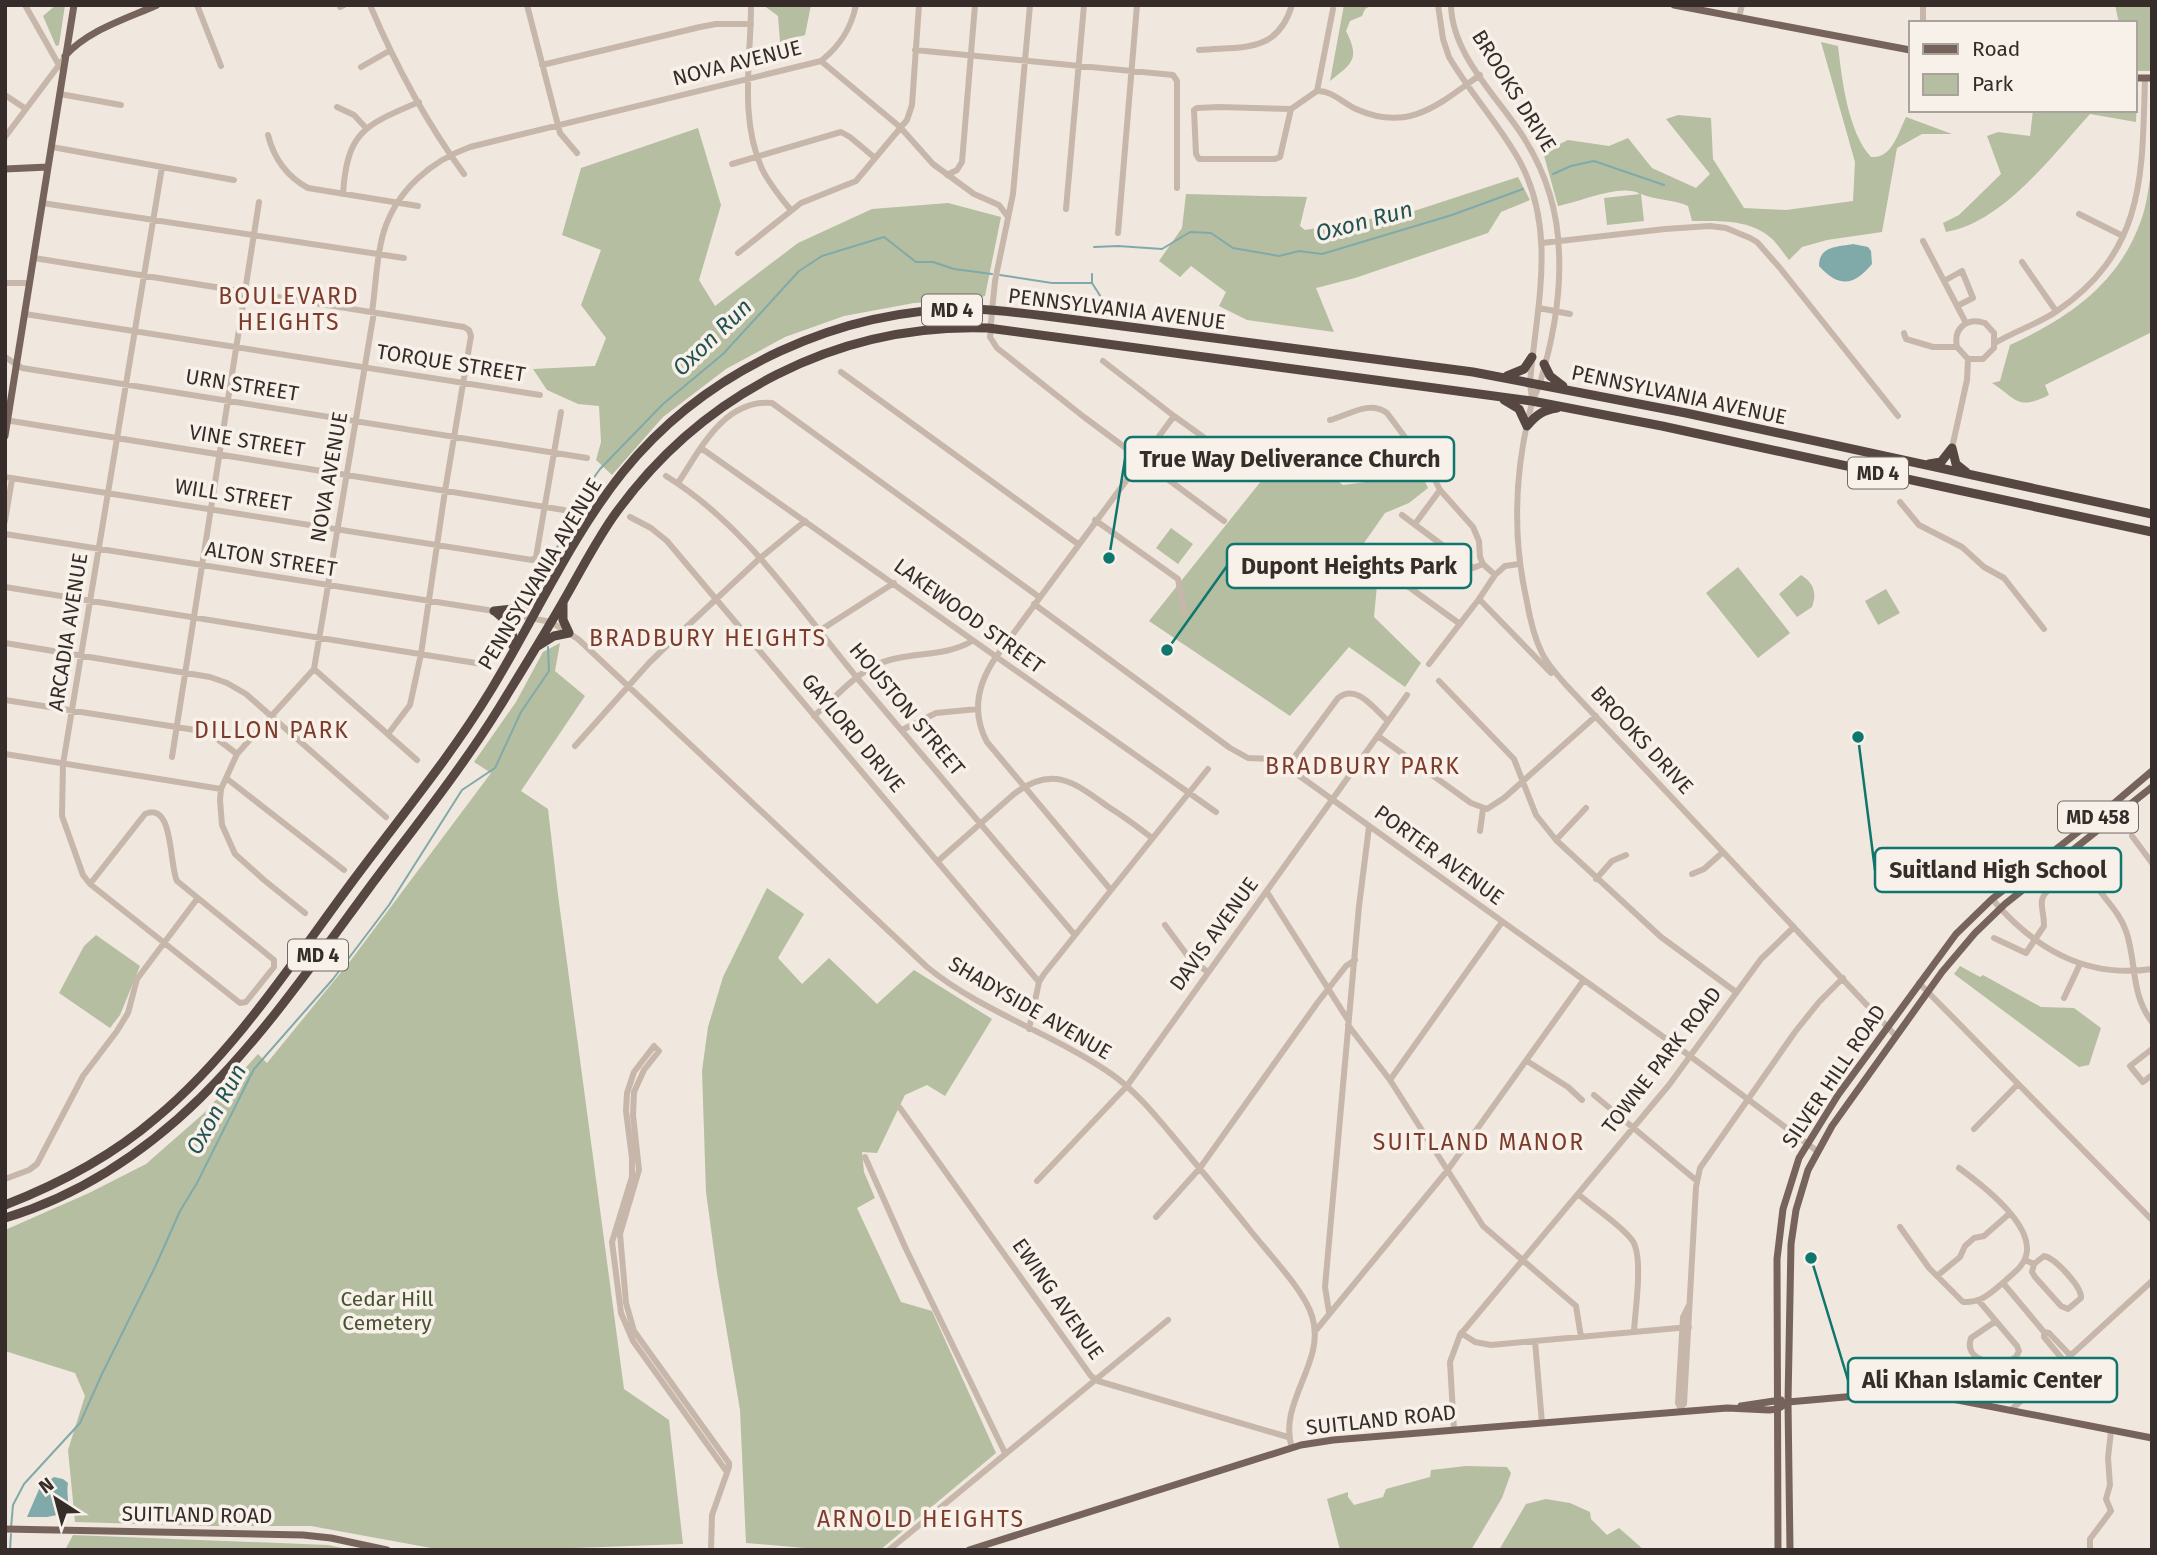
<svg xmlns="http://www.w3.org/2000/svg" width="2157" height="1555" font-family="'Fira Sans',sans-serif">
<style>
.green{fill:#b5bea0}
.water{fill:#80aaaa}
.lines{fill:none;stroke-linecap:round;stroke-linejoin:round}
.stream{stroke:#80aaaa;stroke-width:2}
.minor{stroke:#c7b7ab;stroke-width:6}
.major{stroke:#76645c;stroke-width:7}
.highway{stroke:#564742;stroke-width:9}
.labels{text-anchor:middle;stroke-width:7;stroke-linejoin:round;paint-order:stroke}
.shield{fill:#f8f1ea;stroke:#706864;stroke-width:2}
.shield-label{font-size:19px;font-weight:bold;fill:#362d2a}
.street-label{font-size:21px;fill:#362d2a;stroke:#f8f1ea}
.park-label{font-size:21px;fill:#475230;stroke:#f8f1ea}
.water-label{font-size:23px;font-style:italic;fill:#235253;stroke:#f8f1ea}
.neighbourhood-label{font-size:23px;letter-spacing:2px;fill:#7d3b2b;stroke:#f8f1ea}
.leader{fill:none;stroke:#0f766e;stroke-width:2.5}
.callout-dot{fill:#0f766e;stroke:#f8f1ea;stroke-width:2.5}
.callout{fill:#f8f1ea;stroke:#0f766e;stroke-width:2.5}
.callout-label{font-size:23px;text-anchor:middle;font-weight:bold;fill:#362d2a}
</style>
<rect width="100%" height="100%" fill="#f0e7de"/>
<path class="green" d="M56,5H65L59,45L56,46L43,16Z
M763,5H811L805,35L780,42L778,16Z
M1344,5H1372L1365,9L1362,16L1350,21L1346,31C1360,59 1353,63 1330,81Z
M2115,5H2152V71H2134V23H2119Z
M1821,42L1838,46C1842,80 1848,132 1871,157C1892,159 1898,133 1906,117L1952,134H1922L1897,148L1882,232L1827,240L1802,247L1789,260C1783,253 1778,244 1771,238C1750,219 1719,221 1692,221L1688,206C1673,199 1658,201 1641,194L1644,221L1607,225L1604,198L1640,194C1621,183 1581,202 1558,206L1543,152L1568,140L1609,146L1628,138L1652,168L1696,188L1710,174L1666,119L1678,115L1711,118L1713,159L1744,208L1786,210L1853,201L1855,162Z
M2134,93L2137,99L2136,122L2090,114C2053,155 2002,223 1946,232L1943,223L1959,215L2001,174L1987,136L1998,132L2030,136L2033,110H2134Z
M698,128L721,205L699,280L715,306L798,243L872,209L948,203L1001,217L985,296L969,300L914,303L844,316L785,337L726,369L663,417L612,475L596,460L601,442L599,406L578,404L547,390L533,369L595,366L606,338L581,305L601,250L562,235L581,168Z
M2152,168V332L2045,385L2049,395C2017,411 2017,399 1992,383L2000,381L2010,345C2071,317 2124,280 2144,211C2148,197 2149,182 2152,168Z
M1518,177L1530,200L1501,212L1488,233L1355,278L1316,288L1334,332L1247,320L1219,306L1226,292L1191,266L1180,277L1159,261L1182,228L1186,194L1307,197L1300,226L1305,230L1411,212Z
M1290,445L1343,485L1388,479L1417,464L1428,488L1409,503L1385,513L1357,553L1378,575L1374,617L1421,663L1405,687L1349,647L1290,716L1149,621Z
M1171,528L1193,544L1178,564L1156,548Z
M1738,567L1790,633L1758,658L1706,593Z
M1801,575C1814,583 1817,593 1812,607L1797,617L1779,594Z
M1886,589L1900,613L1878,625L1865,601Z
M560,643L555,671L585,696L521,791L548,809L558,895L624,1389L669,1420L683,1544L520,1550H442L311,1526H209L75,1522L68,1450L85,1396L75,1373L5,1351V1230L89,1193L146,1164L203,1114L258,1054L267,1063L351,960L491,773L474,762L516,702L543,652Z
M767,888L804,914L778,958L802,984L829,958L877,1004L914,970L992,1019L945,1096L927,1085L905,1095L877,1153L862,1152L864,1172L875,1198L857,1208L901,1302L932,1311L996,1453L880,1550H828L746,1543L740,1410L717,1273L706,1192L702,1071L708,1027L723,977Z
M96,935L140,966L120,1015L110,1028L59,993L84,946Z
M1960,966L1980,977L1983,975L2041,1007L2074,1008L2101,1028L2089,1065L2079,1067L1954,974Z
M1466,1466L1507,1467L1511,1473L1502,1498L1471,1550H1340L1327,1499L1348,1492V1497L1354,1505L1383,1497L1386,1489L1430,1477L1431,1470Z
M1546,1499L1570,1503L1590,1512L1591,1519L1607,1535L1619,1528L1644,1550H1499L1526,1504Z
M73,1535L328,1545L352,1550H65Z"/>
<path class="water" d="M1853,244L1868,247L1871,251L1872,264C1854,286 1839,288 1819,266C1819,246 1837,247 1853,244Z
M54,1477L63,1479L68,1483C66,1493 70,1503 67,1513L47,1517H27L40,1487Z"/>
<g class="lines">
<path class="stream" d="M1553,174L1571,166L1594,161L1664,185
M1094,247L1118,246L1162,249L1190,232L1211,233L1233,248L1279,256L1299,251L1322,254L1452,215L1523,189
M1000,275L1052,283H1092L1113,316
M1092,283V274
M533,595L531,588L534,580L565,536L582,494L600,469L663,404L723,354L799,271L822,256L884,237L916,262H933L954,269L992,274
M11,1528L13,1505L24,1484L80,1423L102,1374L156,1265L180,1211L197,1183L254,1069L333,979L389,905L462,790L495,768L521,712L549,671L548,647
M10,1550L11,1534"/>
<path class="minor" d="M25,5L60,67
M197,5L221,66
M370,5C395,64 426,122 464,174
M527,5L560,133L577,153
M751,5C751,60 739,117 762,169C769,183 780,197 790,209
M1030,5L1013,194L995,281L992,311L990,337L997,348L1084,417L1224,521
M1438,5L1443,39L1449,57C1470,93 1499,124 1519,160C1558,231 1536,308 1530,383L1532,399
M1451,5C1452,56 1499,98 1524,138C1546,173 1558,211 1559,253C1561,295 1552,343 1540,383C1538,390 1534,396 1532,403C1515,468 1512,537 1527,602C1530,619 1534,637 1542,653C1548,665 1558,676 1567,686L1896,1036
M340,7L344,5
M1739,17L1742,5
M1923,23V5
M915,50L1173,75L1177,81V188
M1199,50C1243,46 1277,54 1292,5
M821,61L900,127L933,164L974,194L999,205L1008,217
M542,65L700,27L716,24H751
M361,67L389,51
M1317,91C1331,90 1343,103 1356,109C1409,133 1439,104 1480,75
M60,94L121,105
M5,95L26,109
M337,107L354,115L366,128
M1219,107L1291,109L1280,157L1275,159H1199L1196,154L1194,110L1197,108Z
M1291,109L1317,91L1333,9
M268,135C274,159 286,176 308,188L418,206
M5,137L65,57
M52,147L234,180
M732,164L841,132L850,137L875,158
M947,175L957,170L962,162L975,5
M343,194C347,131 365,125 419,102
M42,203L404,258
M1066,209L1084,5
M2079,214L2123,236
M1118,233L1137,5
M1923,241L1966,323
M1542,243L1665,229L1710,226L1726,228L1750,238L1757,242L1780,268L1898,416
M738,253L801,203L856,181L907,120L912,105L919,5
M34,258L464,327L469,330L471,336L445,491L421,654L410,705L388,734
M2022,262L2056,311
M1944,281L1962,271L1973,298L1957,306
M5,283H30
M1539,308L1570,314
M372,312C376,286 376,256 384,231C397,190 431,161 470,147L821,61C840,46 851,29 856,5
M25,314L540,395
M1904,333L1906,339L1933,347H1957
M1995,343C2015,331 2038,324 2057,311C2146,250 2142,174 2145,78
M1957,347L1968,359H1983L1994,348V333
M1957,347C1953,328 1967,317 1985,323L1994,333
M5,357L22,368L587,458
M1103,361L1174,416L1249,470
M841,372L1078,544
M5,420L564,510
M1330,420C1349,415 1369,400 1387,413L1431,472L1440,490L1473,527L1479,541L1480,557L1483,564
M701,448L1216,812
M1952,448L1967,380L1968,359
M666,476C746,525 799,608 858,679C930,765 1002,849 1074,934
M5,477L532,560L536,557L561,412
M678,483C700,450 724,399 772,403L1039,597
M1900,502L1919,525L1962,547L1984,567L2004,578L2044,629
M1402,515L1473,568L1483,564L1495,575
M630,517L651,528L667,541L1039,982
M1095,520L1178,579L1184,613
M5,521L12,479
M1415,524L1440,490
M5,534L494,611L551,622L578,639L927,967C982,1012 1052,1033 1110,1073C1136,1091 1156,1116 1176,1140C1201,1170 1226,1200 1250,1230C1268,1253 1304,1290 1312,1316C1327,1362 1277,1402 1292,1448
M1384,566L1395,577L1460,624
M5,587L488,665
M1479,599L1551,673
M1034,604L1230,748L1248,758L1272,759L1287,767L1690,1056L1817,1151
M819,631L894,583
M5,643L210,677L227,683L246,694L386,817
M1429,664L1479,599L1495,575L1505,566L1519,564
M314,669L417,760
M1439,681L1514,759L1536,815L1556,840L1661,937L1736,992
M5,700L208,732L237,754
M814,716C834,699 854,675 878,664C908,651 944,658 972,641
M902,730L936,713L978,709
M1378,736L1471,803L1487,809L1504,798L1596,716
M575,746L649,663L681,632L759,559L805,521
M5,754L221,789
M172,757L259,202
M1287,767L1338,698C1357,683 1374,709 1388,721
M226,778L344,870
M1480,831L1483,809
M2132,836L2152,863
M1556,840L1586,808
M938,861L1014,794C1052,765 1074,782 1107,806C1123,816 1138,827 1152,838
M1692,874L1704,869L1723,852
M1596,879L1612,861L1626,855
M90,884L145,814C174,801 169,865 177,881L274,960V967L246,1002L240,1003L90,884L83,875L62,816L63,764L162,167
M1110,889L987,742C971,712 978,683 996,657L1174,416
M1267,892L1348,1020
M1992,899C2034,948 2085,979 2152,969
M305,913L264,880L235,854L222,825L220,800L221,789L237,754L314,669L374,312
M1165,925L1190,959L1208,972
M1994,938L2026,953L2044,926C2044,904 2034,901 2055,884C2079,864 2092,880 2106,899C2114,909 2122,919 2126,931C2137,963 2130,993 2152,1022
M1919,983L2152,1220
M2064,998L2080,964
M1348,1025L1390,1080L1483,1226L1576,1306L1581,1337
M1029,1029L1039,982L1044,974L1208,769
M2152,1049L2130,1066L2143,1082L2152,1075
M1527,1061L1568,1087L1582,1100
M1390,1080L1502,922
M1594,1095L1697,1181
M900,1108L1091,1376L1098,1381L1288,1437
M1974,1129L2018,1084
M865,1157L906,1249L1005,1453
M5,1179L29,1170L37,1164L83,1076L117,1031L128,1013L137,979L197,899
M1037,1181L1127,1086L1407,695
M1578,1194C1594,1208 1620,1224 1632,1240C1644,1256 1635,1311 1634,1331
M1156,1217L1200,1168L1318,1002L1346,966L1355,960
M1900,1227L1929,1268L1963,1302C1982,1303 1992,1292 2005,1281C2013,1273 2023,1267 2026,1256C2035,1225 1981,1184 1959,1168
M2025,1260L2034,1264L2032,1272L2035,1277L2061,1306L2068,1309L2081,1298C2082,1287 2055,1258 2044,1256L2034,1264
M1937,1276L1960,1257L1965,1246L1974,1238L1984,1236L2009,1214
M2003,1283L2044,1332V1337L2064,1361
M1979,1301L2017,1346L2019,1351L2016,1357L2003,1365C1988,1362 1964,1359 1971,1338L1996,1321
M1329,1312L1325,1287L1359,906L1369,827
M1317,1329L1447,1171L1583,981
M2044,1332L2049,1333L2070,1355
M1461,1333L1475,1342L1491,1345L1689,1327
M1535,1341L1542,1423
M1681,1407L1684,1404L1696,1187L1700,1168L1795,1032L1819,1002L1843,978
M1681,1409L1678,1403L1683,1317L1688,1307
M2011,1410L2152,1281
M1454,1430L1450,1362L1460,1335L1669,1085L1761,959L1794,927
M711,1550L712,1515L729,1467V1463L634,1331L626,1303L620,1234L639,1170L633,1115L634,1092L644,1070L659,1051L654,1046L634,1072L627,1093L626,1111L632,1158V1177L612,1242L621,1313L633,1341L727,1472
M889,1550L1168,1320
M2090,1550V1539L2111,1511L2106,1499L2110,1485L2108,1458L2111,1431"/>
<path class="major" d="M1674,5L1910,50
M65,56C88,30 126,19 157,5
M2134,78H2152
M5,169L48,167
M5,436L74,5
M1741,1406L1781,1400
M5,1529L303,1535L331,1538L387,1550
M969,1550L1301,1445L1333,1440L1727,1408L1769,1410L1778,1409L1788,1402L1856,1396H1937L2152,1438
M1778,1550L1777,1259L1783,1209L1799,1158L1838,1095L1956,934L1992,899L2105,811L2152,771
M1790,1550L1788,1402L1791,1244L1796,1210L1808,1170L1832,1126L1942,972L1975,933L2005,904L2152,787"/>
<path class="highway" d="M1544,364L1550,376L1563,386
M1507,376L1524,369L1532,357
M1504,400L1519,409L1527,426
M1527,426C1536,415 1543,410 1557,408
M1952,448L1956,464L1966,472
M1929,464L1941,462L1952,448
M494,611L523,608L543,592
M496,612L512,626L513,646
M538,646L554,636L569,633L563,620V602
M5,1205C59,1184 112,1156 156,1118C234,1053 294,960 355,878C401,816 451,756 491,690C535,618 570,538 623,472C706,369 842,307 974,309C998,310 1022,313 1046,316L1473,372L1686,413L2152,514
M5,1218C176,1166 268,1025 369,888C413,829 460,771 499,708C521,672 543,637 564,600C580,572 595,543 613,517C700,394 838,323 988,328L1532,401L1662,426L2152,532"/>
</g>
<g class="labels">
<g class="shield">
<rect x="922" y="294.5" width="60" height="31" rx="5"/>
<rect x="1848" y="457.5" width="60" height="31" rx="5"/>
<rect x="2058" y="801.5" width="80" height="31" rx="5"/>
<rect x="288" y="939.5" width="60" height="31" rx="5"/>
</g>
<g class="shield-label">
<text x="952" y="317">MD 4</text>
<text x="1878" y="480">MD 4</text>
<text x="2098" y="824">MD 458</text>
<text x="318" y="962">MD 4</text>
</g>
<g class="street-label">
<text transform="translate(737 63) rotate(-14)" y="7">NOVA AVENUE</text>
<text transform="translate(1514 91) rotate(58)" y="7">BROOKS DRIVE</text>
<text transform="translate(1117 309) rotate(7)" y="7">PENNSYLVANIA AVENUE</text>
<text transform="translate(451 363) rotate(9)" y="7">TORQUE STREET</text>
<text transform="translate(242 385) rotate(9)" y="7">URN STREET</text>
<text transform="translate(1679 395) rotate(12)" y="7">PENNSYLVANIA AVENUE</text>
<text transform="translate(247 441) rotate(9)" y="7">VINE STREET</text>
<text transform="translate(329 477) rotate(-80)" y="7">NOVA AVENUE</text>
<text transform="translate(233 495) rotate(9)" y="7">WILL STREET</text>
<text transform="translate(271 559) rotate(9)" y="7">ALTON STREET</text>
<text transform="translate(540 574) rotate(-59)" y="7">PENNSYLVANIA AVENUE</text>
<text transform="translate(969 616) rotate(36)" y="7">LAKEWOOD STREET</text>
<text transform="translate(68 632) rotate(-81)" y="7">ARCADIA AVENUE</text>
<text transform="translate(907 709) rotate(50)" y="7">HOUSTON STREET</text>
<text transform="translate(853 733) rotate(50)" y="7">GAYLORD DRIVE</text>
<text transform="translate(1642 740) rotate(47)" y="7">BROOKS DRIVE</text>
<text transform="translate(1439 855) rotate(36)" y="7">PORTER AVENUE</text>
<text transform="translate(1214 934) rotate(-54)" y="7">DAVIS AVENUE</text>
<text transform="translate(1030 1008) rotate(30)" y="7">SHADYSIDE AVENUE</text>
<text transform="translate(1662 1060) rotate(-52)" y="7">TOWNE PARK ROAD</text>
<text transform="translate(1834 1076) rotate(-56)" y="7">SILVER HILL ROAD</text>
<text transform="translate(1058 1299) rotate(55)" y="7">EWING AVENUE</text>
<text transform="translate(1381 1420) rotate(-6)" y="7">SUITLAND ROAD</text>
<text transform="translate(197 1515) rotate(1)" y="7">SUITLAND ROAD</text>
</g>
<g class="park-label">
<text x="387" y="1306">Cedar Hill<tspan x="387" dy="24">Cemetery</tspan></text>
</g>
<g class="water-label">
<text transform="translate(1364 221) rotate(-15)" y="8">Oxon Run</text>
<text transform="translate(712 337) rotate(-44)" y="8">Oxon Run</text>
<text transform="translate(216 1109) rotate(-61)" y="8">Oxon Run</text>
</g>
<g class="neighbourhood-label">
<text x="289" y="304">BOULEVARD<tspan x="289" dy="26">HEIGHTS</tspan></text>
<text x="708" y="646">BRADBURY HEIGHTS</text>
<text x="272" y="738">DILLON PARK</text>
<text x="1363" y="774">BRADBURY PARK</text>
<text x="1479" y="1150">SUITLAND MANOR</text>
<text x="921" y="1527">ARNOLD HEIGHTS</text>
</g>
</g>
<path class="leader" d="M1109 558L1125 459M1167 650L1227 566M1858 737L1875 870M1811 1258L1848 1380"/>
<g class="callout-dot">
<circle cx="1109" cy="558" r="7"/>
<circle cx="1167" cy="650" r="7"/>
<circle cx="1858" cy="737" r="7"/>
<circle cx="1811" cy="1258" r="7"/>
</g>
<g class="callout">
<rect x="1125" y="437" width="329" height="44" rx="7"/>
<rect x="1227" y="544" width="244" height="44" rx="7"/>
<rect x="1875" y="848" width="246" height="44" rx="7"/>
<rect x="1848" y="1358" width="269" height="44" rx="7"/>
</g>
<g class="callout-label">
<text x="1290" y="467">True Way Deliverance Church</text>
<text x="1349" y="574">Dupont Heights Park</text>
<text x="1998" y="878">Suitland High School</text>
<text x="1982" y="1388">Ali Khan Islamic Center</text>
</g>
<rect width="2157" height="1555" fill="none" stroke="#362d2a" stroke-width="14"/>
<rect x="1909" y="21" width="228" height="91" fill="#f8f1ea" stroke="#aaa39d" stroke-width="2"/>
<rect x="1923" y="44" width="35" height="10" fill="#76645c" stroke="#aaa39d" stroke-width="2"/>
<text x="1972" y="56" font-size="21" fill="#362d2a">Road</text>
<rect x="1923" y="74" width="35" height="21" fill="#b5bea0" stroke="#aaa39d" stroke-width="2"/>
<text x="1972" y="91" font-size="21" fill="#362d2a">Park</text>
<g transform="translate(56 1499) rotate(324)" stroke="#f8f1ea" stroke-width="5" paint-order="stroke">
<path d="M0-5L12 26L0 18L-12 26Z" fill="#362d2a"/>
<text y="-10" font-size="19" font-weight="bold" text-anchor="middle" fill="#362d2a">N</text>
</g>
</svg>
